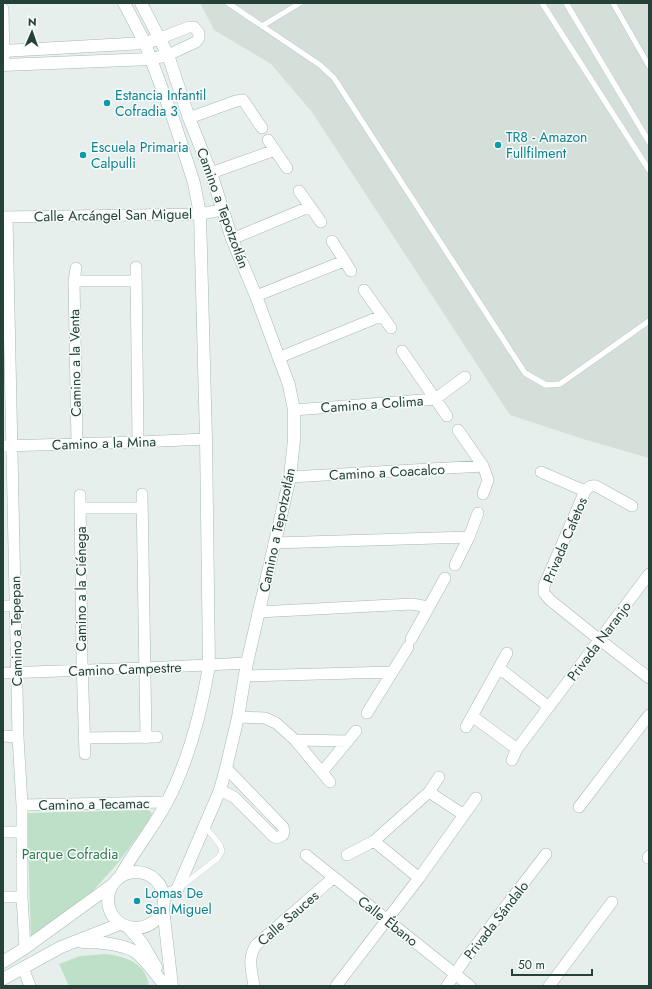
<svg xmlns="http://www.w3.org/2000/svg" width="652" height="989" font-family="Jost,sans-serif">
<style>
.built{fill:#d4dfda}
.green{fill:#bfe0c8}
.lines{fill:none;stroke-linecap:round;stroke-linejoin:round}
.service-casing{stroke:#a8b8b2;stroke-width:6}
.minor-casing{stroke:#a8b8b2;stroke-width:12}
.tertiary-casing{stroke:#a8b8b2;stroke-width:13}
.secondary-casing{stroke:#a4bbb3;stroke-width:13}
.service{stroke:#fff;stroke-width:5.5}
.minor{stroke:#fff;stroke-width:11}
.tertiary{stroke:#fff;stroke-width:12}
.secondary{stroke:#fff;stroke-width:12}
.culture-dot{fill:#0f9aa8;stroke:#f7fbf9;stroke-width:1.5}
.labels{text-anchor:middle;stroke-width:3;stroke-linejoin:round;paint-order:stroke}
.culture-label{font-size:14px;fill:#0d838f;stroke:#f7fbf9;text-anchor:start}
.street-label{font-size:14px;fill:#24423a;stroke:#f7fbf9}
.park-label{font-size:14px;fill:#2d7a4b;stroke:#f7fbf9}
</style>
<rect width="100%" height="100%" fill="#e6efeb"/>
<path class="built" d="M200,3H649V458L583,439L510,415L312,112L271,64L214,30Z"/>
<path class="green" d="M148,810L151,812L152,814L148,822L117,864L91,893L31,938L27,813Z
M106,954C127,957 146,963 149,986H69L59,964L80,956Z"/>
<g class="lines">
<defs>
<path id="service" d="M228,3L320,65L334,78L525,373L546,385L560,384L649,321
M542,3L649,170
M566,3L649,142
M613,3L649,66
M262,26L300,3
M182,886L218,858L222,851L220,845L204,825"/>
<path id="minor" d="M3,9L4,65
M158,39L189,27H194L199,33V38L196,42L168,55
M189,118L236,101L243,100L262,128
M268,140L287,168
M211,173L275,150
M299,191L321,222
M3,217L200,214L222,210
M7,217L18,737L22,805V897L25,948
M232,239L309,207
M332,241L351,271
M136,267L138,442
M76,268L74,281L77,444
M74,281H136
M364,290L391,328
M256,296L344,261
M402,351L447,416
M278,358L381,316
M294,410L435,399L465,377
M458,430L483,466L488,480L483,494
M3,446L138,442L206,439
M541,472L585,491
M290,477L483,466
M142,494L146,738
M80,495L82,661L85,754
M632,506L596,486C591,485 588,487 585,491L544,586V593L550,600L591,633L649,678
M81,508H142
M274,543L469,537
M455,565L469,537L478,513
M3,606H16
M258,612L412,604L428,607
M411,639L445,578
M499,668L549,707
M3,673L145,668L247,663
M244,676L392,672
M367,713L408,647
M472,716L517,749
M238,717L265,718L276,723L295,740L330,782
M466,727L507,653
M3,736L18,737
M84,738L157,737
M295,740L348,741
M512,760L517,749L649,574
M322,772L356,731
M220,790L234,797L273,836L277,838L283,835L284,831L283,827L226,768
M429,792L464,815
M22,805L166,802
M579,807L649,715
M3,832H21
M374,841L419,878
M306,855L470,986
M347,855L374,841L429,792L439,777
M648,858L649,856
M3,897H22
M23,968L30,986
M254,986C252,972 247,958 256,945L333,878
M336,986L419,878L476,798
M447,986L463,962L546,854
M549,986L612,902"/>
<path id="tertiary" d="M3,51L145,43L158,39
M3,65L151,59L168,55"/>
<path id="secondary" d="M141,3L168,55L189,118L211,173L232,239L256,296L289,385L294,410V440L290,477L247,663L238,717L226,768L220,790L177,890L164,896
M108 900a28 28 0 1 1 56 0a28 28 0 1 1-56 0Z
M120,877C134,851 153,828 167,802C189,760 201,713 209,666L206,439L200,214L194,183L175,124L145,43L124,3
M163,908L172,986
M128,927L142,943L156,967
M82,942C99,942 118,943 134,951C145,958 157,976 165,986
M3,962L25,948L112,885
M3,979L61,947L120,924"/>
</defs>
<use href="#service" class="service-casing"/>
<use href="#minor" class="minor-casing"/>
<use href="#tertiary" class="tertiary-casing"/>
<use href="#secondary" class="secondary-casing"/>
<use href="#service" class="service"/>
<use href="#minor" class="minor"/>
<use href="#tertiary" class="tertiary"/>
<use href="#secondary" class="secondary"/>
</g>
<g class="culture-dot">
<circle cx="107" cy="103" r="4"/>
<circle cx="498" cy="145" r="4"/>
<circle cx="83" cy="155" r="4"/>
<circle cx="137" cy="901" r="4"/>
</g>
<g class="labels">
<g class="culture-label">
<text x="115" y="100">Estancia Infantil<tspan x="115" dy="16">Cofradia 3</tspan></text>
<text x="506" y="142">TR8 - Amazon<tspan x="506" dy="16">Fullfilment</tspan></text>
<text x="91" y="152">Escuela Primaria<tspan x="91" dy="16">Calpulli</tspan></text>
<text x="145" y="898">Lomas De<tspan x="145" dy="16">San Miguel</tspan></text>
</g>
<g class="street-label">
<text transform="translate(223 208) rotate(70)" y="5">Camino a Tepotzotlán</text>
<text transform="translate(113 215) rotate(-1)" y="5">Calle Arcángel San Miguel</text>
<text transform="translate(75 363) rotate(-91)" y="5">Camino a la Venta</text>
<text transform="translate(372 404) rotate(-4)" y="5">Camino a Colima</text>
<text transform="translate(104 443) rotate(-2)" y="5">Camino a la Mina</text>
<text transform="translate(387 472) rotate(-3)" y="5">Camino a Coacalco</text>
<text transform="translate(277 530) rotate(-78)" y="5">Camino a Tepotzotlán</text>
<text transform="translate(565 540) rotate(-67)" y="5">Privada Cafetos</text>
<text transform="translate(81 589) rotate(-90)" y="5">Camino a la Ciénega</text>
<text transform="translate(16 631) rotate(-91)" y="5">Camino a Tepepan</text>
<text transform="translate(599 641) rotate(-53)" y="5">Privada Naranjo</text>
<text transform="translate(125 669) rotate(-2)" y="5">Camino Campestre</text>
<text transform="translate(94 804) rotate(-1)" y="5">Camino a Tecamac</text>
<text transform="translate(288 918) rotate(-41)" y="5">Calle Sauces</text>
<text transform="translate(496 920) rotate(-52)" y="5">Privada Sándalo</text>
<text transform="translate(388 921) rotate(38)" y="5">Calle Ébano</text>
</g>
<g class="park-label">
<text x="70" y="859">Parque Cofradia</text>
</g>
</g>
<rect width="652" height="989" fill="none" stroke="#24423a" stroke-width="8"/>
<g transform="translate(32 32) rotate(2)" stroke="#f7fbf9" stroke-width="3" paint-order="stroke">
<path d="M0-3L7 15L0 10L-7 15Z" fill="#24423a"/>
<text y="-6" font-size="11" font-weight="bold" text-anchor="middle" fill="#24423a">N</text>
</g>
<path d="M512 969v6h80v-6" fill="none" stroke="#24423a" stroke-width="2"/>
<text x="518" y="969" font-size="12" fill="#24423a" stroke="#f7fbf9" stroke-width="3" paint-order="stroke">50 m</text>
</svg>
